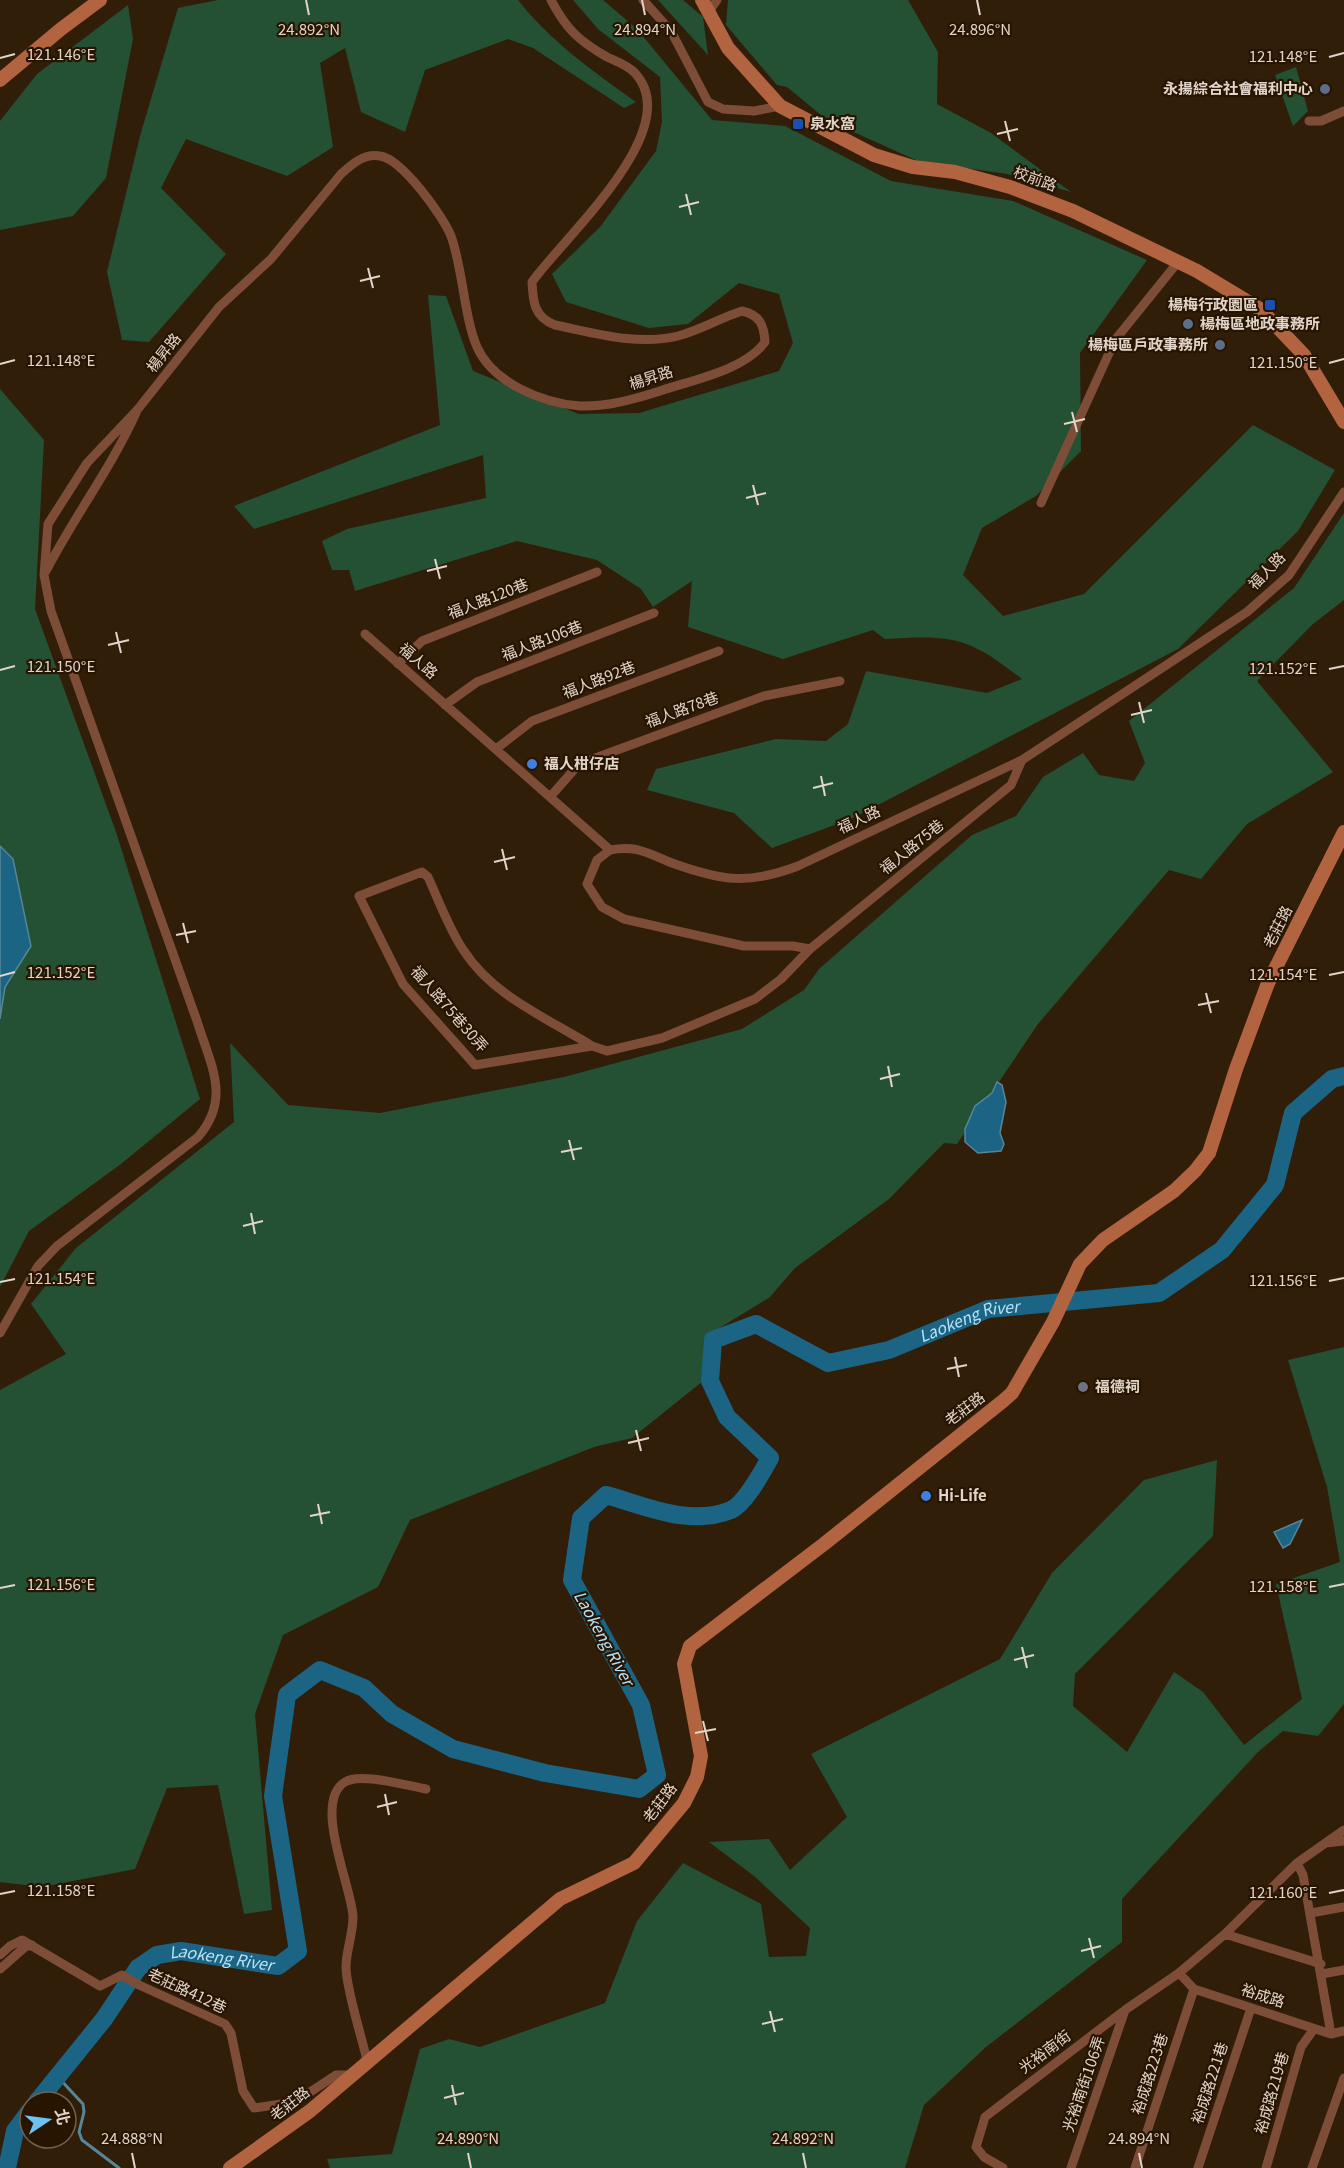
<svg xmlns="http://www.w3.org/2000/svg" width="1344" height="2168" font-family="Georgia,'Noto Sans TC',serif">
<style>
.green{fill:#245034}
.water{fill:#1b6483;stroke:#568698;stroke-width:1.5}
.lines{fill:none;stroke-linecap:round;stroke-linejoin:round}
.stream{stroke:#568698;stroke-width:3}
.river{stroke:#1b6483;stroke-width:18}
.street{stroke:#7e4d38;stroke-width:9}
.secondary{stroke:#b26340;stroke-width:14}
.ticks{fill:none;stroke:#e1d4c8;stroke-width:2}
.service-dot{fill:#5c6f8a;stroke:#271401;stroke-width:2}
.transit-dot{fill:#1a4fb4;stroke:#271401;stroke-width:2}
.shop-dot{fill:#3f7fe0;stroke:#271401;stroke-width:2}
.worship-dot{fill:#6b7280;stroke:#271401;stroke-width:2}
.labels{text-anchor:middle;stroke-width:4.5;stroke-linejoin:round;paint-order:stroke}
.poi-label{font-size:15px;font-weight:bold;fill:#e1d4c8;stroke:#271401;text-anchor:start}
.street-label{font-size:15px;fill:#e1d4c8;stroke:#271401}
.water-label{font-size:16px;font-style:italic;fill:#b7e2f8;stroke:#271401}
.ticks-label{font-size:15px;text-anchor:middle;fill:#e1d4c8;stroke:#271401;stroke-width:4.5;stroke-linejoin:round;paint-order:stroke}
</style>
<rect width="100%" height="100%" fill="#311e09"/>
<path class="green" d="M218,0H518C551,42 593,71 636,102L624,108L533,48L508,39L425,70L405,132L361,112L345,48L320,63L333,147L287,176L186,139L161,188L226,254L149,342L122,340L107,272L140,136L178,8Z
M573,0H603L637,29L712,120L785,126L891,181L1013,201L1147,260L1080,353L1081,451L1036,496L982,528L963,575L1003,616L1084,594L1253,425L1335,470L1298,531L1178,649L851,819L772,848L734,813L647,790L656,769L776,739L826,741L848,724L866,671L987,693L1022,679C967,636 953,635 885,639L873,630L783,659L688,627L692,581L653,607L641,589L597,560L517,541L355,591L349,570H332L322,541L347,529L486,498L483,455L254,529L234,506L440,425L428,295L446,296L473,371L579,414L639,413L779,371L793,343L779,294L739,283L688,324L649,328L566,302L552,274L600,227L656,151L662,122L660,77L598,29Z
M658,0H683L703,17L708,55Z
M728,0H908L938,52L937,104L991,133L1071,192L1007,174L918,161L827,120L787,87L777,85L726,25Z
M128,5L133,39L106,178L73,216L0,230V121L37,74Z
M1296,67L1308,111L1293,126L1275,75Z
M0,389L44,440L35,609L116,832L200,1099L121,1164L29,1231L0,1287Z
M1344,513V600L1313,624L1257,681L1333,772L1247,824L1201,879L1169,870L1038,1024L957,1144L944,1143L889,1199L795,1268L770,1297L708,1335L703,1381L632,1438L594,1447L410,1520L378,1587L283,1635L255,1714L272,1910L244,1914L218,1785L167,1788L135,1869L42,1887L0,1882V1390L66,1354L31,1304L76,1248L234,1122L230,1043L288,1105L380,1113L564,1077L742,1029L804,990L819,969L972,835L1016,816L1043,777L1083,753L1099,775L1134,781L1145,763L1129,721L1294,588Z
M1344,1347V1704L1318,1736L1283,1731L1258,1752L1122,1899V1942L986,2047L924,2105L905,2168H330L327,2159L392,2154L420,2049L449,2039L480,2047L605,2003L637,1921L683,1863L761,1904L769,1957L806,1956L810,1928L754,1876L709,1842L769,1839L790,1870L847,1817L811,1754L1000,1659L1052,1573L1144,1480L1217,1460L1213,1536L1075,1674L1073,1706L1127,1752L1174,1672L1203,1692L1244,1745L1302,1699L1276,1584L1340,1562L1327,1487L1288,1360Z"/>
<path class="water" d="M0,846L13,859L31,946L5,987L0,1019Z
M997,1082L1002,1085L1006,1102L1000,1133L1004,1144L1001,1151L978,1153L965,1142V1129L975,1106L992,1093Z
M1302,1520L1290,1544L1283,1548L1274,1532Z"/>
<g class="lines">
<path class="stream" d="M57,2076L83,2104L84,2112L79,2132L82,2140L119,2168"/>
<g class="river">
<path id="s1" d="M37,2102L104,2019L138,1968L157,1955L181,1951L278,1966L298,1951L273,1796L287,1695L320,1670L364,1688L392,1714L453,1749L545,1773L639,1789L657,1775L641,1705L572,1580L581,1518L606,1495C646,1506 690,1527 731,1510C746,1503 762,1472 770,1458L727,1417L710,1381L713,1340L756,1324L828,1363L889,1350L988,1309L1159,1293L1222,1250L1275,1185L1293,1113L1332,1079L1344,1076"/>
<path d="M7,2168L15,2131L30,2111"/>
</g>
<path class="street" d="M643,0L671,31L708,102L723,109L754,111L780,106
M708,13L717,0
M1309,121H1321L1344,111
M1041,503L1115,340L1178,262
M46,571C74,517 111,468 136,413
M365,634L610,850C637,845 647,853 672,863C722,881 748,885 798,866L1022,760L1247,612L1289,575L1344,492
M398,664L422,641L597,572
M445,705L477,682L654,613
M496,749L532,721L719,651
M550,797L579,764L764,696L840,681
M610,850L597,860L587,884L602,907L624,919L744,946H793L810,949
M592,1046L475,1065L403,984L359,896L422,872L428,877C439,901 449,929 464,951C493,996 547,1018 592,1046L607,1051L662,1038L755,999L781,979L810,949L1011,785L1022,760
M0,1333L38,1266L57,1246L198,1137C232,1098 210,1064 197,1021L51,611L44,575L48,524L87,463L138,409L219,307L271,259L341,174C352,164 364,153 380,156C402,159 443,216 451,236C463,269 464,317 477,347C493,383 542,403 580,406C607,407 635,399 660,391C692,380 745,370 765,342C764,325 760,315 742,311C720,318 700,330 678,336C637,346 595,333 555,325C534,317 533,302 532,282C563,238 687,129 635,73C629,66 616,61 607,57C579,41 566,29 551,0
M1326,1843L1344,1841
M1297,1863L1303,1875L1331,2034
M1311,1913L1344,1907
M1225,1934L1321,1964
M0,1955L10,1946L22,1940L100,1986L122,1975L139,1985L225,2024L231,2033L243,2091L254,2108L295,2102L336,2075H352
M0,1969L25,1947L32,1945
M1179,1973L1194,1989L1331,2034L1344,2031
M1322,1974L1344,1970
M367,2061C362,2037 346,1989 346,1967C346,1951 353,1934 353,1917C352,1887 312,1802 345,1782C361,1772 408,1786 426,1789
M1003,2168L984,2157L976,2147L985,2117L1125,2010L1179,1973L1225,1934L1297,1863L1344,1830
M1071,2168L1125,2010
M1135,2168L1194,1989
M1198,2168L1251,2008
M1266,2168L1301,2047L1314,2029
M1312,2168L1344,2078"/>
<path class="secondary" d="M702,0L728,48L780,106L874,155L913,167L955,172L1010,187L1073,211L1197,271L1260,309L1304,355L1344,422
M0,80L61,29L100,0
M230,2168L310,2111L560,1899L634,1863L684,1803L697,1777L701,1756L684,1664L690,1646L824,1544L1003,1401L1012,1393L1053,1322L1080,1264L1103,1240L1174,1191L1195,1171L1209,1153L1236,1069L1268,983L1344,832"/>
</g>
<path class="ticks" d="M306,0L309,15M642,0L645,15M977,0L980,15M1329,57L1344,53M0,58L15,54M1005,121L1010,141M997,134L1018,129M686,194L691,215M679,207L699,202M368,268L373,288M360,281L380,276M1329,363L1344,359M0,364L15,360M1072,412L1077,432M1064,424L1085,419M753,485L758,505M746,498L766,493M435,559L440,579M427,571L447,566M116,632L121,653M108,645L129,640M1329,669L1344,666M0,670L15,666M1139,702L1144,723M1131,715L1152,710M821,776L825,796M813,788L833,783M502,849L507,870M494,862L515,857M183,923L188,943M176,935L196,931M1329,975L1344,972M0,976L15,972M1206,993L1211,1013M1198,1005L1219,1001M888,1066L892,1087M880,1079L900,1074M569,1140L574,1160M561,1152L582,1148M251,1213L255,1234M243,1226L263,1221M1329,1281L1344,1278M0,1282L15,1279M955,1357L959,1377M947,1369L967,1365M636,1430L641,1451M628,1443L649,1438M318,1504L322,1524M310,1516L330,1512M1329,1587L1344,1584M0,1588L15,1585M1022,1647L1027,1668M1014,1660L1034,1655M703,1721L708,1741M695,1733L716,1729M385,1794L389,1815M377,1807L397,1802M1329,1893L1344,1890M0,1894L15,1891M1089,1938L1094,1958M1081,1951L1101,1946M770,2011L775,2032M762,2024L783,2019M452,2085L456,2105M444,2098L464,2093M132,2153L135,2168M468,2153L471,2168M803,2153L806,2168M1139,2153L1142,2168"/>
<g class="service-dot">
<circle cx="1325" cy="89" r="6"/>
<circle cx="1188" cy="324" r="6"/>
<circle cx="1220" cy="345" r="6"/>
</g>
<g class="transit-dot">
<rect x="792" y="118" width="12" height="12" rx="3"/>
<rect x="1264" y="299" width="12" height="12" rx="3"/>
</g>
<g class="shop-dot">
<circle cx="532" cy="764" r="6"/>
<circle cx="926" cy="1496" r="6"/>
</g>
<circle class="worship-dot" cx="1083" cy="1387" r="6"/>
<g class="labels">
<g class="poi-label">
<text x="1313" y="94" text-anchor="end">永揚綜合社會福利中心</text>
<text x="810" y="129">泉水窩</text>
<text x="1258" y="310" text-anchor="end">楊梅行政園區</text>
<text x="1200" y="329">楊梅區地政事務所</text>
<text x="1208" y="350" text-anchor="end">楊梅區戶政事務所</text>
<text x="544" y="769">福人柑仔店</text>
<text x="1095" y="1392">福德祠</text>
<text x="938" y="1501">Hi-Life</text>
</g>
<g class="street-label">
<text transform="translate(1035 179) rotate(20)" y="5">校前路</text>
<text transform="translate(164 353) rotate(-52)" y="5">楊昇路</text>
<text transform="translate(651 378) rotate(-18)" y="5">楊昇路</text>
<text transform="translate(1267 571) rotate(-46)" y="5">福人路</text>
<text transform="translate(488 599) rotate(-21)" y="5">福人路120巷</text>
<text transform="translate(542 641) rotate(-21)" y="5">福人路106巷</text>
<text transform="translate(418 661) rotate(41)" y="5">福人路</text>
<text transform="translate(599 680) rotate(-21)" y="5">福人路92巷</text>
<text transform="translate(682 710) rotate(-20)" y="5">福人路78巷</text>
<text transform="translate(859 820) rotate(-25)" y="5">福人路</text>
<text transform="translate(912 847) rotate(-39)" y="5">福人路75巷</text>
<text transform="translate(1278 927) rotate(-63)" y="5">老莊路</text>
<text transform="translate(449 1009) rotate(49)" y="5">福人路75巷30弄</text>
<text transform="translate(965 1409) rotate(-37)" y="5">老莊路</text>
<text transform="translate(660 1803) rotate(-53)" y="5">老莊路</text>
<text transform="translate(187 1991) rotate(25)" y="5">老莊路412巷</text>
<text transform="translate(1263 1996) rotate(18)" y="5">裕成路</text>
<text transform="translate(1045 2052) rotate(-37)" y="5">光裕南街</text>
<text transform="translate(1150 2074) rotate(-72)" y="5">裕成路223巷</text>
<text transform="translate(1210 2083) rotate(-72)" y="5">裕成路221巷</text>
<text transform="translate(1084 2084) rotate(-71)" y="5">光裕南街106弄</text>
<text transform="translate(1272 2093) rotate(-74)" y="5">裕成路219巷</text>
<text transform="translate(290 2104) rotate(-38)" y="5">老莊路</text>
</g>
<g class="water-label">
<text dy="6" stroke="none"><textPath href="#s1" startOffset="1930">Laokeng River</textPath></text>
<text transform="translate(604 1638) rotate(61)" y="6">Laokeng River</text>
<text dy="6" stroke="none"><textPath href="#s1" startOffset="256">Laokeng River</textPath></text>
</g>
</g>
<g class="ticks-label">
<text x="309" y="35">24.892°N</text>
<text x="645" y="35">24.894°N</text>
<text x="980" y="35">24.896°N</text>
<text x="61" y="60">121.146°E</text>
<text x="1283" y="62">121.148°E</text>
<text x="61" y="366">121.148°E</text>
<text x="1283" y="368">121.150°E</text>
<text x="61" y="672">121.150°E</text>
<text x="1283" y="674">121.152°E</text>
<text x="61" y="978">121.152°E</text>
<text x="1283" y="980">121.154°E</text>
<text x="61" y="1284">121.154°E</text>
<text x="1283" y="1286">121.156°E</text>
<text x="61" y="1590">121.156°E</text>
<text x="1283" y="1592">121.158°E</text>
<text x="61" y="1896">121.158°E</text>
<text x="1283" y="1898">121.160°E</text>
<text x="132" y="2144">24.888°N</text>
<text x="468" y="2144">24.890°N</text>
<text x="803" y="2144">24.892°N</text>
<text x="1139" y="2144">24.894°N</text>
</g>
<g transform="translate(48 2120) rotate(77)"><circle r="28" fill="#271401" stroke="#716151" stroke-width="1.5"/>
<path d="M0-4.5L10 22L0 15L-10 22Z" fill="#6bc3f2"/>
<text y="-9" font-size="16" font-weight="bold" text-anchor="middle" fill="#e1d4c8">北</text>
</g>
</svg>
